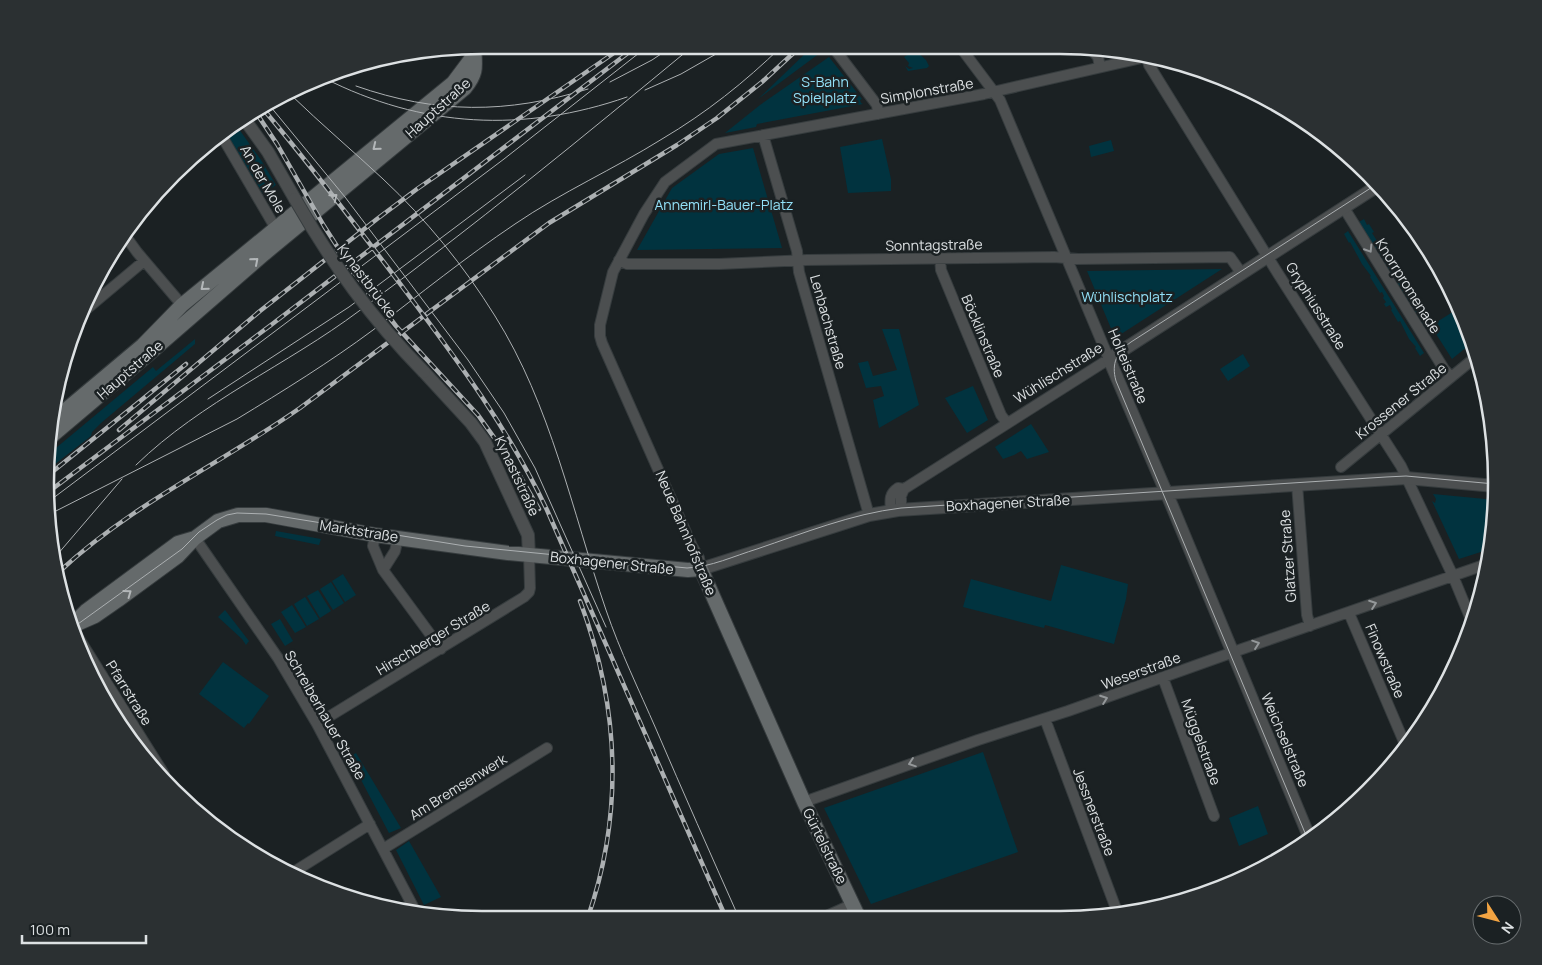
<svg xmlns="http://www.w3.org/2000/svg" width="1542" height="965" font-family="Manrope,sans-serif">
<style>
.green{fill:#01333f}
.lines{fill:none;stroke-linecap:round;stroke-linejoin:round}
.minor-casing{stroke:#363c3e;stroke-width:12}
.tertiary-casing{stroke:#363c3e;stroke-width:14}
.secondary-casing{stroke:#363c3e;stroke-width:16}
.minor{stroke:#4c4f50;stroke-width:10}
.tertiary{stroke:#4c4f50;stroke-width:12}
.secondary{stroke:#656a6b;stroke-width:14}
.tram{stroke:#acb0b2;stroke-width:1}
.rail-casing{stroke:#acb0b2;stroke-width:4.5}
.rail{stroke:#1b2123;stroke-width:2.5;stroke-dasharray:8;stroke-linecap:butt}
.tertiary-bridge-casing{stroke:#363c3e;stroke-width:14;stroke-linecap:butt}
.tertiary-bridge{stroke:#4c4f50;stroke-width:12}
.oneway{stroke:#b3b7b9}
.oneway2{stroke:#94989a}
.labels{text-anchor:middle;stroke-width:5;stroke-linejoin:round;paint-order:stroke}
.park-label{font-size:14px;fill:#93e1f8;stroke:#1b2123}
.street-label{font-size:14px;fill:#dde1e3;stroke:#1b2123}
.rim{fill:none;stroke:#dde1e3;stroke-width:2.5}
</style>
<rect width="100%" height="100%" fill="#1b2123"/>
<path class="green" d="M812,47H828L758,99Z
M915,50L926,60L929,66L927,68L908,71L905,66L909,69L913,68L908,66L909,63L904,57Z
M829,57L862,99L860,100L861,103L863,104L757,124L756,127L725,133L760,105Z
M236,125L261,160L276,185L263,194L225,131Z
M882,139L891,179V191L848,193L840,147Z
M1111,140L1114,151L1091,157L1089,146Z
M753,148L782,248L637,250L672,188L719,154Z
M1364,219L1367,225L1369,224L1374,232L1372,233L1383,250H1387L1390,257L1388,259L1394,268L1396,267L1403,278L1402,279L1405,284L1406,283L1411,291L1409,292L1413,297L1414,296L1422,307L1420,309L1425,317H1427L1432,325L1459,308L1474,341L1452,359L1431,326L1426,329L1359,222Z
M1348,231L1424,353L1420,356L1415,348L1416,347L1409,339L1400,321L1398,322L1391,310L1392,309L1390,305L1386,307L1384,304L1386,302L1383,298L1384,296L1382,292L1380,293L1370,277L1371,276L1362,264L1350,242L1349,243L1344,234Z
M1222,269L1115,338L1087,271Z
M882,329H899L919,405L879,428L873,400L884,396L881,386L866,388L858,363L868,361L873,376L897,370Z
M195,339V344L101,423L92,432L91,436L50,468L48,465L50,453L153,367L156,371Z
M1243,354L1250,366L1228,381L1220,369Z
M973,386L988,420L967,433L945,398Z
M1031,424L1049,452L1027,459L1021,451L1014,455L1003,459L995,447Z
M1433,494L1496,500V511L1490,549L1459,559L1432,501L1435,503L1436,499Z
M276,531L321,539L319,545L275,536Z
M1061,565L1128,584L1126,599L1114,644L1045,625L1044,628L963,607L971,579L1051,601Z
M343,574L356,595L345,602L332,581Z
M331,582L344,603L333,610L320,589Z
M318,590L331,611L320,618L307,596Z
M305,597L319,619L307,626L294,604Z
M292,605L306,627L295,633L281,612Z
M225,610L249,641L246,645L242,639L218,617Z
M280,619L293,641L285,646L271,624Z
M223,662L269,696L249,724L248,723L244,728L199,694Z
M983,752L1018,852L871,904L824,808Z
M356,753L401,828L389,833L349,757Z
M1258,806L1268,834L1239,846L1229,818Z
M409,841L441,897L424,905L396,850Z"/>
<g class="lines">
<defs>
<path id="minor" d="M833,47L877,105L878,114
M1091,49L1098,57L1100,67
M1147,57L1149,65L1277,272L1401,466L1453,576L1472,622
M220,133L279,234
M763,135L797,251L799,272L869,515
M1344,208L1444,369L1451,377
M124,234L137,252L182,305
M940,258L941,270L1001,415L1007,423
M619,260L627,264H719L807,260L1054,257L1078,259L1230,257L1242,274
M82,313L144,261
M1341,467L1477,356
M1297,484L1307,615L1310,626
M901,510V496L904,489
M891,511C890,500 889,494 898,488L904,489L1109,359L1000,100L961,48
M375,535L373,546L383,570L441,649
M195,538L278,658L317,724L417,914
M701,569L699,558L692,546L602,343L600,336V325L613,272L644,214L665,182L716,144L984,94L1146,57
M383,570L395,551L398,538
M1349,613L1407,749
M71,626L164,774
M1163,678L1214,816
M1045,719L1118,914
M317,724L524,597L529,592L530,588L529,555
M804,802L978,740L1068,711L1242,649L1487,564
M383,849L547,748
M292,873L370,824
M822,918L853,904"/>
<path id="tertiary" d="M245,120L268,152L295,199
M424,372L471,423L485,442L528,535L529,555
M701,569L835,526L869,515L898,510L1391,479L1406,478L1495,486
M1310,839L1172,506L1109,359L1379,185"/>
<path id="secondary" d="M56,418L143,345L182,305L453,83L474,55
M53,435L150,353L264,254L465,88C478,72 475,66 474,46
M77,620L86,611L178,543L195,538
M70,627L95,616L118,600L178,556L195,538L218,521L238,515H266L375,535L508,553L688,570L701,569L804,802L859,918"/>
</defs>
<use href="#minor" class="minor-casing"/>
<use href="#tertiary" class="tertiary-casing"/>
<use href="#secondary" class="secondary-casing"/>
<use href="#minor" class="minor"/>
<use href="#tertiary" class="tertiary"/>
<use href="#secondary" class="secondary"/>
<path class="tram" d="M324,78C422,128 524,133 627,97
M610,82L652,60L673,46
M356,86C436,114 507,114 588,89
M645,90L681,74L730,46
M291,95C321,124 353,151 383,179C426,219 464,266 495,316C551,405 572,511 606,610C620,651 639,690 656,729C683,792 711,855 739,918
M270,106L345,197L468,360L504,413L535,468L606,627
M208,399L349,307L525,175
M136,465C202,401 287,365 359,311C473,227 583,137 693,46
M48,502L504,159L648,46
M50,514L237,419C283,391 330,362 373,330C420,294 466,257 515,224C562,192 614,169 662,139C706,113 745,82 781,47
M57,555L122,479
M71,629L182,549L199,532L217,520L227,515L237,513L266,514L465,546L687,568C711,567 734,556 757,549C804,533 851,514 901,508L1386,477L1406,476L1495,484
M1308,840L1116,381C1111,363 1117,352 1131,342L1377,184"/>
<defs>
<path id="rail" d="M264,110C313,168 358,228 404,289C458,361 508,428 547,510L726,918
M257,114L277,144L324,226L353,271L396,326L478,415L515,467L539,509
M119,430L260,311L377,219L417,189L624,46
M46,477L186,364
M47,493L271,325L637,46
M60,571C131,505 220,464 300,408L549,223L677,145L717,118L762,82L800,47
M580,601C619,705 624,812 588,917"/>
</defs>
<use href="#rail" class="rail-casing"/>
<use href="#rail" class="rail"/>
<defs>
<path id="tertiary-bridge" d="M295,199C333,265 371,318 424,372"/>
</defs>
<use href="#tertiary-bridge" class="tertiary-bridge-casing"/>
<use href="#tertiary-bridge" class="tertiary-bridge"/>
</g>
<defs><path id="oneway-chevron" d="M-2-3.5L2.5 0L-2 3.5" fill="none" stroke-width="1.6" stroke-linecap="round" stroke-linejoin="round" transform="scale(1.25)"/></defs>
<g class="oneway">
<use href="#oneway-chevron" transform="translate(376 147) rotate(141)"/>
<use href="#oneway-chevron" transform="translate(334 197) rotate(-39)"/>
<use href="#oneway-chevron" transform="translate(255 261) rotate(-41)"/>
<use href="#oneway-chevron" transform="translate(204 287) rotate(140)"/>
<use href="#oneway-chevron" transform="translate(128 593) rotate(-36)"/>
</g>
<g class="oneway2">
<use href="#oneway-chevron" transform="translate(1369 249) rotate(58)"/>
<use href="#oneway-chevron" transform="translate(1373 604) rotate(-20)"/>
<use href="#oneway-chevron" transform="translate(1256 644) rotate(-19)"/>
<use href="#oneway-chevron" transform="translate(1104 699) rotate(-20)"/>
<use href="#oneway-chevron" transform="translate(912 763) rotate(161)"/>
</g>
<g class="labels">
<g class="park-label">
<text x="825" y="87">S-Bahn<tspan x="825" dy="16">Spielplatz</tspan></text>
<text x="724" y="210">Annemirl-Bauer-Platz</text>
<text x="1127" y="302">Wühlischplatz</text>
</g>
<g class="street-label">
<text transform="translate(927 91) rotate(-10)" y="5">Simplonstraße</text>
<text transform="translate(438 108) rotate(-42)" y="5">Hauptstraße</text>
<text transform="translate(263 179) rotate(60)" y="5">An der Mole</text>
<text transform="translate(934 245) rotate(-1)" y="5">Sonntagstraße</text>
<text transform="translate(367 281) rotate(53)" y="5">Kynastbrücke</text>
<text transform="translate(1408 286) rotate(58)" y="5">Knorrpromenade</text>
<text transform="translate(1316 306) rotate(58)" y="5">Gryphiusstraße</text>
<text transform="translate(828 322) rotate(74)" y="5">Lenbachstraße</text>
<text transform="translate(983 336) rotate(67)" y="5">Böcklinstraße</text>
<text transform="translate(1128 366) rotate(67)" y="5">Holteistraße</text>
<text transform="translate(130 370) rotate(-41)" y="5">Hauptstraße</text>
<text transform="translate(1058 373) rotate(-32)" y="5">Wühlischstraße</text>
<text transform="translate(1401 401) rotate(-39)" y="5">Krossener Straße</text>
<text transform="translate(517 476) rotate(65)" y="5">Kynaststraße</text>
<text transform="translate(1008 503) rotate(-3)" y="5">Boxhagener Straße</text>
<text transform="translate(359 531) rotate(9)" y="5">Marktstraße</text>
<text transform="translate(686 533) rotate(67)" y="5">Neue Bahnhofstraße</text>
<text transform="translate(1288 556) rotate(-94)" y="5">Glatzer Straße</text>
<text transform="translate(612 563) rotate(6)" y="5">Boxhagener Straße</text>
<text transform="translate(433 638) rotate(-31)" y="5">Hirschberger Straße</text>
<text transform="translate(1385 661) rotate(67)" y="5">Finowstraße</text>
<text transform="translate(1141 671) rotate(-20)" y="5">Weserstraße</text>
<text transform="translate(129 693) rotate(58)" y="5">Pfarrstraße</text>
<text transform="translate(325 715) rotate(60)" y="5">Schreiberhauer Straße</text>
<text transform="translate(1285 740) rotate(67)" y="5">Weichselstraße</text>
<text transform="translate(1201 742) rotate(70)" y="5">Müggelstraße</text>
<text transform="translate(458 787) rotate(-32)" y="5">Am Bremsenwerk</text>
<text transform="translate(1094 812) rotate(69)" y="5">Jessnerstraße</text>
<text transform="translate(825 846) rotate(64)" y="5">Gürtelstraße</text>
</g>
</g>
<path d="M0 0H1542V965H0ZM482 54H1060A428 428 0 0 1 1488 482V483A428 428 0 0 1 1060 911H482A428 428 0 0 1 54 483V482A428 428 0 0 1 482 54Z" fill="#2b3032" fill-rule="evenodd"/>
<path class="rim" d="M482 54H1060A428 428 0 0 1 1488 482V483A428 428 0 0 1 1060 911H482A428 428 0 0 1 54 483V482A428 428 0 0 1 482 54Z"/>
<g transform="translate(1497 920) rotate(126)"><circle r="24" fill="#1b2123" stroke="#696e70"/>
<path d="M0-4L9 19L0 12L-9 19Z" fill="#f3a442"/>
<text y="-8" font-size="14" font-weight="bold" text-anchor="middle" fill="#dde1e3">N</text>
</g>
<path d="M22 935v8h124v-8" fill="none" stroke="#dde1e3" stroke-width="2.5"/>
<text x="30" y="935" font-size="15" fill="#dde1e3" stroke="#1b2123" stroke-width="4" paint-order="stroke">100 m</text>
</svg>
